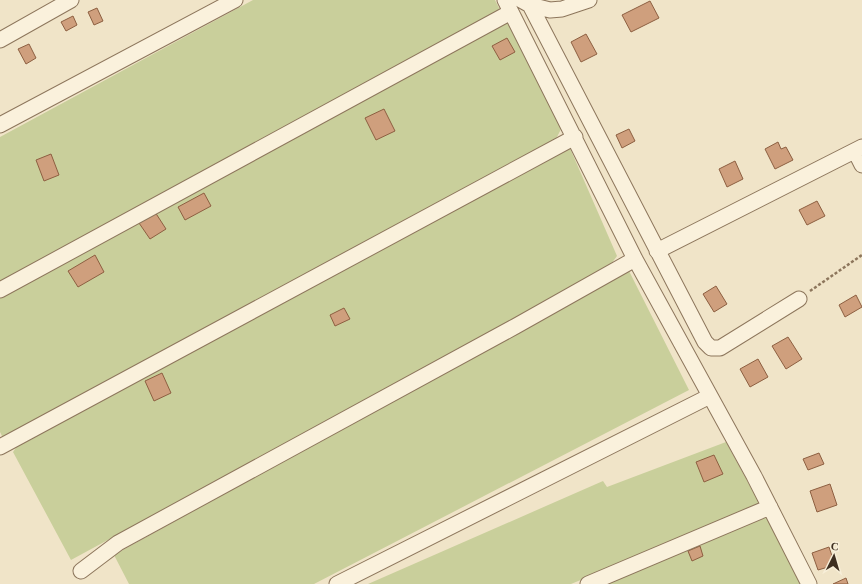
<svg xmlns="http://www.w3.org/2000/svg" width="862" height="584" font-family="'Libre Baskerville',serif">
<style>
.green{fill:#c9cf9b}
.building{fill:#cf9f7d;stroke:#8d5f41}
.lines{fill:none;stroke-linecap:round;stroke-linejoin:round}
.minor-casing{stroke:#8d765c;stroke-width:17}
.path{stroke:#8d765c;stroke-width:2.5;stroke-dasharray:3 2;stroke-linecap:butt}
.minor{stroke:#faf1dc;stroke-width:15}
</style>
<rect width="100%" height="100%" fill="#f0e4c8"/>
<path class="green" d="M253,0H495L501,12L0,281V137Z
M508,22L561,129L555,141L3,438L0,432V298L139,223L155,212Z
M569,146L617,256L608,268L71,560L13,452L20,442Z
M628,269L689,390L314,584H129L114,555Z
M726,442L761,506L571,584H368L603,481L607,487Z
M767,514L800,584H601Z"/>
<path class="building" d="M650,1L659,18L631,32L622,15Z
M97,8L103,21L94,25L88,12Z
M73,16L77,25L66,31L61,22Z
M586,34L597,54L581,62L571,42Z
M507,38L515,52L500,60L492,46Z
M29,44L36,58L26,64L18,49Z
M384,109L395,131L376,140L365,118Z
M629,129L635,141L622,148L616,135Z
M778,142L781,149L786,147L793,160L775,169L765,149Z
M51,154L59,175L44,181L36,160Z
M735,161L743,179L727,187L719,169Z
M204,193L211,206L185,220L178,207Z
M817,201L825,216L807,225L799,210Z
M155,212L166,229L150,239L139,223Z
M95,255L104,272L78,287L68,271Z
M716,286L727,304L714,312L703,294Z
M856,295L862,307L845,317L839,305Z
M344,308L350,319L335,326L330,315Z
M788,337L802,359L786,369L772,346Z
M758,359L768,377L750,387L740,369Z
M162,373L171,393L154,401L145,381Z
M819,453L824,464L808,470L803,459Z
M714,455L723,474L704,482L696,462Z
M830,484L837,505L817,512L810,491Z
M700,546L703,556L692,561L688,551Z
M829,547L835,565L818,570L812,553Z
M846,578L848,584H833Z"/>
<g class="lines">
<defs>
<path id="minor" d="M505,0L635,259L754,476L809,584
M521,0L530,5L705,342L711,348H720L799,299
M530,5L550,10L562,9L589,0
M0,40L71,0
M0,125L235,0
M855,151L862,165
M657,251L862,147
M0,290L511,12
M0,447L575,137
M81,571L118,543L516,326L635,259
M337,584L710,396
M588,584L770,507"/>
</defs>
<use href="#minor" class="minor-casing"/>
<path class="path" d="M810,291L862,255"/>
<use href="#minor" class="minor"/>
</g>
<g transform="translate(834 556) rotate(5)" stroke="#f7eed8" stroke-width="3" paint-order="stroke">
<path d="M0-3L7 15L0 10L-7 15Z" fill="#3d2e20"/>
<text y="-6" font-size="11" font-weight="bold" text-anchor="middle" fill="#3d2e20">С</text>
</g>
</svg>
